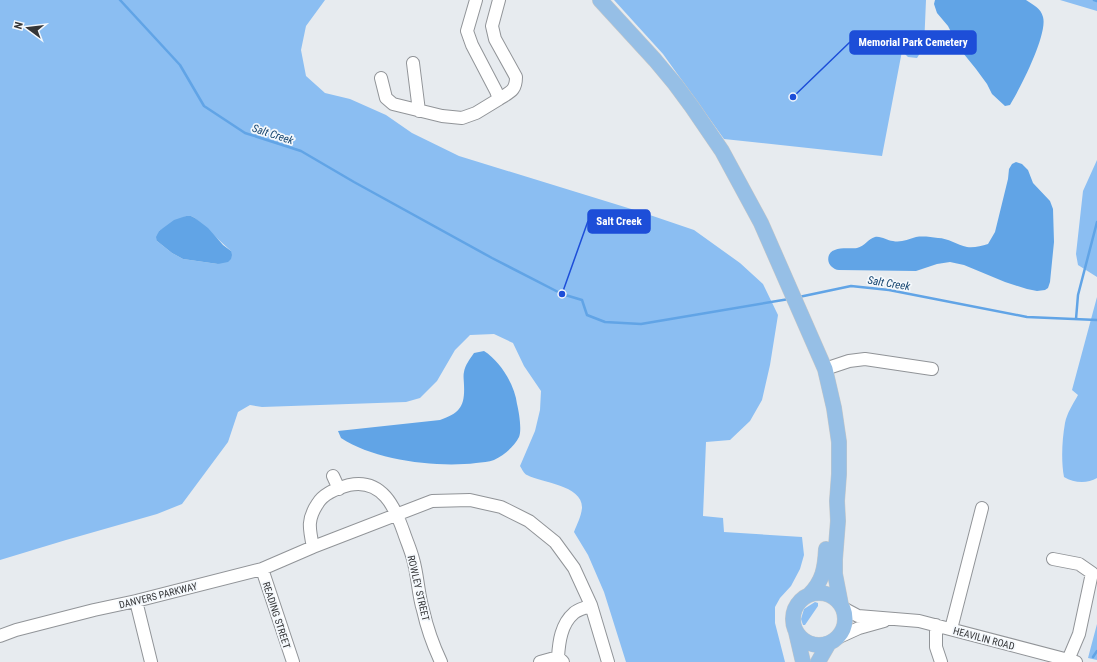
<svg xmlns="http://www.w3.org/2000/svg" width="1097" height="662" font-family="'Roboto Condensed',sans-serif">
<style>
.green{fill:#8bbef2;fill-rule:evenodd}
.water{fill:#61a4e6}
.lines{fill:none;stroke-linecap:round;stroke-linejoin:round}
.stream{stroke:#61a4e6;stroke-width:2.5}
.minor-casing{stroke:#919498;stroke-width:14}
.major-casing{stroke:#c6c7c7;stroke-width:16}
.minor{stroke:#fff;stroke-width:12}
.major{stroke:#96bfe6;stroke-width:15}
.labels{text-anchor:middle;stroke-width:3.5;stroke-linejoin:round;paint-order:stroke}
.street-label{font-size:10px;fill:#353638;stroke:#f4f8fc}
.water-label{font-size:11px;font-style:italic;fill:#13436e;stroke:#f4f8fc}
.leader{fill:none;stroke:#1d4ed8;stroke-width:1.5}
.callout-dot{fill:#1d4ed8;stroke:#f4f8fc;stroke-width:1.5}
.callout{fill:#1d4ed8;stroke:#1d4ed8;stroke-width:1.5}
.callout-label{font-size:11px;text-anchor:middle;font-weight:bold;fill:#fff}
</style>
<rect width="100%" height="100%" fill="#e7ebef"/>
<path class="green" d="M0,0H325L306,26L301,50L306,76L325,93L350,99L386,115L412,133L459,156L641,212L694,230L740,263L763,284L778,315L770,365L762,400L750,421L730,440L706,442L703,516L723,518L724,532L802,537L804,555L800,569L791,586L780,598L775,607V623L785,662H626L604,592L588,555L574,532C577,524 581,517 582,508C583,485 542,483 527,475C524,474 522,469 520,466L535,431L540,410L541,391L524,366L513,343L494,334L470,335L455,350L437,381L420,398L406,402L262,407L250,405L238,412L228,442L182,504L157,514L66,540L0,560ZM186,216H191L195,218L231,251L218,264L183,259L172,253L157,241L159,231Z
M614,0H926L924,47L917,58L908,57L902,51L882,156L724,139L663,54Z
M1060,0H1097V11Z
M1097,160V277L1078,265L1076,254L1083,191Z
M1097,297V478C1087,484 1074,483 1064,477C1061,461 1062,440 1065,423C1067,413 1073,404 1078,395L1072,390Z
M815,602L818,603V606L805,625H803L801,619L804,609Z
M1097,624V660L1088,658Z"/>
<path class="water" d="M935,0H1026C1033,5 1041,8 1043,17C1048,34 1020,89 1010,105L1005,106L992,94L987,84L976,69L959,48L948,26L937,13L934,4Z
M1016,162L1022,164L1028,170L1033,183L1050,201L1053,209L1054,242L1050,282L1048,288L1045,290L1037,291L1027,289L1005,282L964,265L950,262L937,264L916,271L839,270C832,269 826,263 829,255C833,246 849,249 857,248C865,246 868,239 875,237C882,236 887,241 893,241C901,243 908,239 916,237C923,236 931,237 938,238C948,238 957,245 967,247C974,248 981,246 988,244L995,232L1008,179L1009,169L1012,164Z
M186,216H191L195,218L208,228L223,245L231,251L232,255L231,259L228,262L218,264L183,259L172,253L157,241L156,237L159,231L174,220Z
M484,351C500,361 515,385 517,404C519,412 522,430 519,437C514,447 504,455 494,460C489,462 482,462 476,463C437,468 374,460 341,438L338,431L440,420C460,413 465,406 464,385C464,381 463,376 464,372C465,365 470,359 474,353Z"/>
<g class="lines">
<path class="stream" d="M120,0L180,65L204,106L245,133L301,151L354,182L492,258L562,294L582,300L587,315L605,322L641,324L789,299
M1094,0L1097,1
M799,297L851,286L889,290L1027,317L1097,320
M1076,319L1078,295L1097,222
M1093,657L1097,651"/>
<defs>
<path id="minor" d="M413,63L419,111
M381,78L386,98L393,104L442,116L462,118L476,113L499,99L496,91L472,45L467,31L476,0
M499,99C510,92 516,91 516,77L495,39L492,26L499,0
M825,369L849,361L865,359L932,369
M333,476L339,489
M313,547C309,528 307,519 318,503C324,493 338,488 349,485C382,478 395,507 404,533C407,542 411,551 413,559C418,576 418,594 423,610C427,628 433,645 441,662
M1053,559L1079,564L1092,573L1079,634L1068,660
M262,569L293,662
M136,601L151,662
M843,608L858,616L919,621L1076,662
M936,625V647L941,662
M951,629L982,508
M0,636L16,630L94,610L136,601L262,569L313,547L432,501L470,500L501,507L529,521L555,542L574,568L591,605L608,662
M837,638L859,628L884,621
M540,662L558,657
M563,662L558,657C559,642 561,624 574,613C578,609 586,608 591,605"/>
<path id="major" d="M600,0L655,60L675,84L692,107L722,151L761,223L825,369L834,408L839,442V474L837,501L838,521L835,559V574L841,605
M793 619a26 26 0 1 1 52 0a26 26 0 1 1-52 0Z
M809,595C823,581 825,568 826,549
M796,632L803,662
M818,662L829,643"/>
</defs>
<use href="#minor" class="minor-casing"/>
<use href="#major" class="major-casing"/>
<use href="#minor" class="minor"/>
<use href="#major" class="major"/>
</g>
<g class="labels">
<g class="street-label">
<text transform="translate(419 588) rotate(77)" y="4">ROWLEY STREET</text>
<text transform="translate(158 595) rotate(-14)" y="4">DANVERS PARKWAY</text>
<text transform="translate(277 615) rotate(72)" y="4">READING STREET</text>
<text transform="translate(984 638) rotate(15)" y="4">HEAVILIN ROAD</text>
</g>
<g class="water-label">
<text transform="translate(273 134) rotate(18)" y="4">Salt Creek</text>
<text transform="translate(889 283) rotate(9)" y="4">Salt Creek</text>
</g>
</g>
<path class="leader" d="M793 97L850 42M562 294L588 221"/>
<g class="callout-dot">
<circle cx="793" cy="97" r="4"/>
<circle cx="562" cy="294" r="4"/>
</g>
<g class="callout">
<rect x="850" y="31" width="126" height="23" rx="4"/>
<rect x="588" y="210" width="62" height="23" rx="4"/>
</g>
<g class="callout-label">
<text x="913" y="46">Memorial Park Cemetery</text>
<text x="619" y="225">Salt Creek</text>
</g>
<g transform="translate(28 28) rotate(285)" stroke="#f4f8fc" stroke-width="3" paint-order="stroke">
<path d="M0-3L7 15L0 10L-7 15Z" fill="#353638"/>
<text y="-6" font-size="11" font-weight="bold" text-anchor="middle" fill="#353638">N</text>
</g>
</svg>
